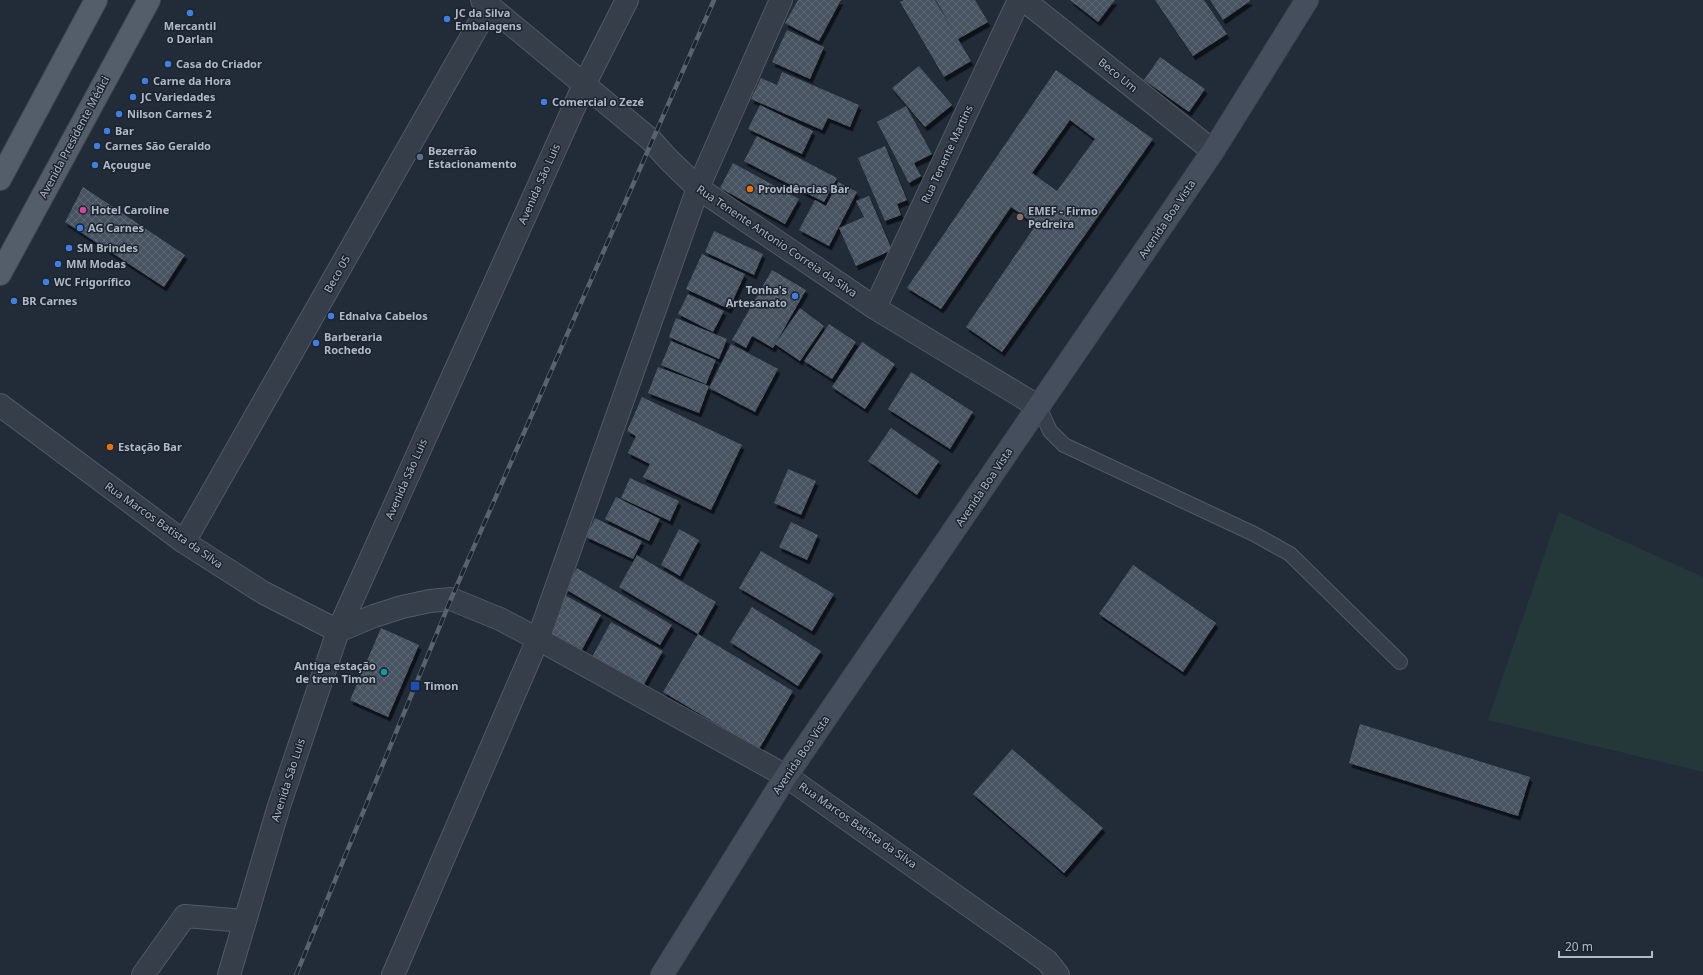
<svg xmlns="http://www.w3.org/2000/svg" width="1703" height="975" font-family="'Noto Sans',sans-serif">
<style>
.pitch{fill:#24383a}
.building{fill:url(#building-cross-hatch);fill-rule:evenodd;filter:url(#shadow)}
.lines{fill:none;stroke-linecap:round;stroke-linejoin:round}
.lane-casing{stroke:#515964;stroke-width:16}
.street-casing{stroke:#515964;stroke-width:24}
.secondary-casing{stroke:#3f4753;stroke-width:24}
.primary-casing{stroke:#3f4753;stroke-width:24}
.lane{stroke:#363e4a;stroke-width:14}
.street{stroke:#363e4a;stroke-width:22}
.secondary{stroke:#444e5d;stroke-width:22}
.primary{stroke:#545d6a;stroke-width:22}
.rail-casing{stroke:#586371;stroke-width:4.5}
.rail{stroke:#1b232e;stroke-width:3;stroke-dasharray:9;stroke-linecap:butt}
.shop-dot{fill:#3f7fe0;stroke:#1b232e;stroke-width:1.5}
.service-dot{fill:#5c6f8a;stroke:#1b232e;stroke-width:1.5}
.food-dot{fill:#e8710a;stroke:#1b232e;stroke-width:1.5}
.hotel-dot{fill:#d1479c;stroke:#1b232e;stroke-width:1.5}
.education-dot{fill:#8d6e63;stroke:#1b232e;stroke-width:1.5}
.culture-dot{fill:#0f9aa8;stroke:#1b232e;stroke-width:1.5}
.transit-dot{fill:#1a4fb4;stroke:#1b232e;stroke-width:1.5}
.labels{text-anchor:middle;stroke-width:3;stroke-linejoin:round;paint-order:stroke}
.poi-label{font-size:11px;font-weight:bold;fill:#b1b9c6;stroke:#1b232e;text-anchor:start}
.street-label{font-size:11px;fill:#b1b9c6;stroke:#1b232e}
</style>
<defs>
<pattern id="building-cross-hatch" width="8" height="8" patternUnits="userSpaceOnUse"><rect width="8" height="8" fill="#465261"/><path d="M0 0l8 8M0 8l8-8" fill="none" stroke="#5e6976"/></pattern>
<filter id="shadow"><feDropShadow dx="2.5" dy="4.5" stdDeviation="0" flood-color="#0009"/></filter>
</defs>
<rect width="100%" height="100%" fill="#222c39"/>
<path class="pitch" d="M1559,512L1703,577V772L1488,720Z"/>
<path class="building" d="M798,0H841L819,41L785,23Z
M904,0H935L952,29L936,0H975L988,22L958,39L971,61L944,77L900,2Z
M1070,0H1115L1098,22Z
M1155,0H1204L1227,34L1193,56Z
M1210,0H1250V1L1223,20Z
M787,30L824,47L810,79L772,62Z
M1160,57L1205,89L1189,112L1144,80Z
M919,66L952,105L925,127L892,88Z
M1056,70L1153,139L1002,352L966,327L1036,225L1011,207L941,309L907,288ZM1070,120L1095,139L1057,191L1032,173Z
M782,72L859,105L850,127L828,118L822,130L751,99L761,78L777,85Z
M760,105L813,131L802,154L748,129Z
M906,106L932,154L914,163L921,176L909,183L877,122Z
M757,136L837,178L824,202L744,161Z
M885,146L907,200L897,204L901,215L885,221L858,158Z
M733,163L799,199L785,224L720,188Z
M838,182L857,192L829,246L799,230L815,200L826,206Z
M83,187L185,255L164,287L65,222Z
M869,196L892,250L856,266L839,228L864,217L856,201Z
M714,231L763,254L754,275L705,252Z
M702,254L745,274L729,309L686,289Z
M772,270L806,290L773,348L752,336L746,348L732,340Z
M688,294L724,311L713,332L678,314Z
M800,308L824,326L800,361L775,344Z
M676,318L727,339L719,359L669,337Z
M829,324L856,342L832,379L804,361Z
M671,341L716,360L706,384L661,365Z
M862,342L895,364L865,409L832,387Z
M731,344L778,369L755,412L709,388Z
M658,367L709,386L699,413L648,393Z
M911,372L973,412L950,449L888,409Z
M642,397L742,445L711,510L643,477L650,464L628,453L636,436L627,431Z
M891,428L939,461L917,495L868,461Z
M788,469L816,481L801,515L774,503Z
M630,478L679,501L670,521L621,498Z
M616,497L660,519L649,541L605,519Z
M595,518L642,541L633,559L586,537Z
M791,522L818,535L807,560L779,547Z
M679,529L699,540L680,576L661,565Z
M761,551L834,594L812,631L739,588Z
M637,555L716,602L698,634L619,587Z
M1133,565L1216,623L1183,672L1099,614Z
M577,568L672,625L660,645L565,589Z
M563,594L601,615L579,655L541,634Z
M752,607L821,651L798,686L730,642Z
M611,622L663,651L643,686L592,657Z
M381,628L419,645L388,717L350,700Z
M698,634L793,691L759,749L663,692Z
M1360,724L1530,777L1518,816L1349,763Z
M1012,749L1103,828L1064,873L973,794Z"/>
<g class="lines">
<defs>
<path id="lane" d="M1039,407L1050,431L1064,445L1254,534L1290,554L1400,662"/>
<path id="street" d="M482,0L651,140L668,159L698,188L875,308L1039,407
M1024,0L1213,151
M875,308L1019,0
M0,405L184,542L264,593L338,631L374,616L402,607L430,601L451,599L500,619L538,639L786,776L1015,938L1047,961L1058,975
M184,542L489,6
M143,975L185,916L245,921
M229,975L279,806L338,631L584,85L627,0
M393,975L538,639L698,188L781,0"/>
<path id="secondary" d="M662,975L786,776L1213,151L1307,0"/>
<path id="primary" d="M0,179L96,0
M0,274L149,0"/>
</defs>
<use href="#lane" class="lane-casing"/>
<use href="#street" class="street-casing"/>
<use href="#secondary" class="secondary-casing"/>
<use href="#primary" class="primary-casing"/>
<use href="#lane" class="lane"/>
<use href="#street" class="street"/>
<use href="#secondary" class="secondary"/>
<use href="#primary" class="primary"/>
<defs>
<path id="rail" d="M296,975L451,599L714,0"/>
</defs>
<use href="#rail" class="rail-casing"/>
<use href="#rail" class="rail"/>
</g>
<g class="shop-dot">
<circle cx="190" cy="13" r="4"/>
<circle cx="447" cy="19" r="4"/>
<circle cx="168" cy="64" r="4"/>
<circle cx="145" cy="81" r="4"/>
<circle cx="133" cy="97" r="4"/>
<circle cx="544" cy="102" r="4"/>
<circle cx="119" cy="114" r="4"/>
<circle cx="107" cy="131" r="4"/>
<circle cx="97" cy="146" r="4"/>
<circle cx="95" cy="165" r="4"/>
<circle cx="80" cy="228" r="4"/>
<circle cx="69" cy="248" r="4"/>
<circle cx="58" cy="264" r="4"/>
<circle cx="46" cy="282" r="4"/>
<circle cx="795" cy="296" r="4"/>
<circle cx="14" cy="301" r="4"/>
<circle cx="331" cy="316" r="4"/>
<circle cx="316" cy="343" r="4"/>
</g>
<circle class="service-dot" cx="420" cy="157" r="4"/>
<g class="food-dot">
<circle cx="750" cy="189" r="4"/>
<circle cx="110" cy="447" r="4"/>
</g>
<circle class="hotel-dot" cx="83" cy="210" r="4"/>
<circle class="education-dot" cx="1020" cy="217" r="4"/>
<circle class="culture-dot" cx="384" cy="672" r="4"/>
<rect class="transit-dot" x="410" y="681" width="10" height="10" rx="2"/>
<g class="labels">
<g class="poi-label">
<text x="455" y="17">JC da Silva<tspan x="455" dy="13">Embalagens</tspan></text>
<text x="190" y="30" text-anchor="middle">Mercantil<tspan x="190" dy="13">o Darlan</tspan></text>
<text x="176" y="68">Casa do Criador</text>
<text x="153" y="85">Carne da Hora</text>
<text x="141" y="101">JC Variedades</text>
<text x="552" y="106">Comercial o Zezé</text>
<text x="127" y="118">Nilson Carnes 2</text>
<text x="115" y="135">Bar</text>
<text x="105" y="150">Carnes São Geraldo</text>
<text x="428" y="155">Bezerrão<tspan x="428" dy="13">Estacionamento</tspan></text>
<text x="103" y="169">Açougue</text>
<text x="758" y="193">Providências Bar</text>
<text x="91" y="214">Hotel Caroline</text>
<text x="1028" y="215">EMEF - Firmo<tspan x="1028" dy="13">Pedreira</tspan></text>
<text x="88" y="232">AG Carnes</text>
<text x="77" y="252">SM Brindes</text>
<text x="66" y="268">MM Modas</text>
<text x="54" y="286">WC Frigorífico</text>
<text x="787" y="294" text-anchor="end">Tonha's<tspan x="787" dy="13">Artesanato</tspan></text>
<text x="22" y="305">BR Carnes</text>
<text x="339" y="320">Ednalva Cabelos</text>
<text x="324" y="341">Barberaria<tspan x="324" dy="13">Rochedo</tspan></text>
<text x="118" y="451">Estação Bar</text>
<text x="376" y="670" text-anchor="end">Antiga estação<tspan x="376" dy="13">de trem Timon</tspan></text>
<text x="424" y="690">Timon</text>
</g>
<g class="street-label">
<text transform="translate(1118 75) rotate(39)" y="4">Beco Um</text>
<text transform="translate(74 137) rotate(-62)" y="4">Avenida Presidente Médici</text>
<text transform="translate(947 154) rotate(-65)" y="4">Rua Tenente Martins</text>
<text transform="translate(539 184) rotate(-66)" y="4">Avenida São Luis</text>
<text transform="translate(1167 219) rotate(-56)" y="4">Avenida Boa Vista</text>
<text transform="translate(777 241) rotate(34)" y="4">Rua Tenente Antonio Correia da Silva</text>
<text transform="translate(337 274) rotate(-60)" y="4">Beco 05</text>
<text transform="translate(406 479) rotate(-66)" y="4">Avenida São Luis</text>
<text transform="translate(984 487) rotate(-56)" y="4">Avenida Boa Vista</text>
<text transform="translate(164 525) rotate(35)" y="4">Rua Marcos Batista da Silva</text>
<text transform="translate(801 755) rotate(-56)" y="4">Avenida Boa Vista</text>
<text transform="translate(288 780) rotate(-72)" y="4">Avenida São Luis</text>
<text transform="translate(858 825) rotate(35)" y="4">Rua Marcos Batista da Silva</text>
</g>
</g>
<path d="M1559 951v6h93v-6" fill="none" stroke="#b1b9c6" stroke-width="2"/>
<text x="1565" y="951" font-size="12" fill="#b1b9c6" stroke="#1b232e" stroke-width="3" paint-order="stroke">20 m</text>
</svg>
